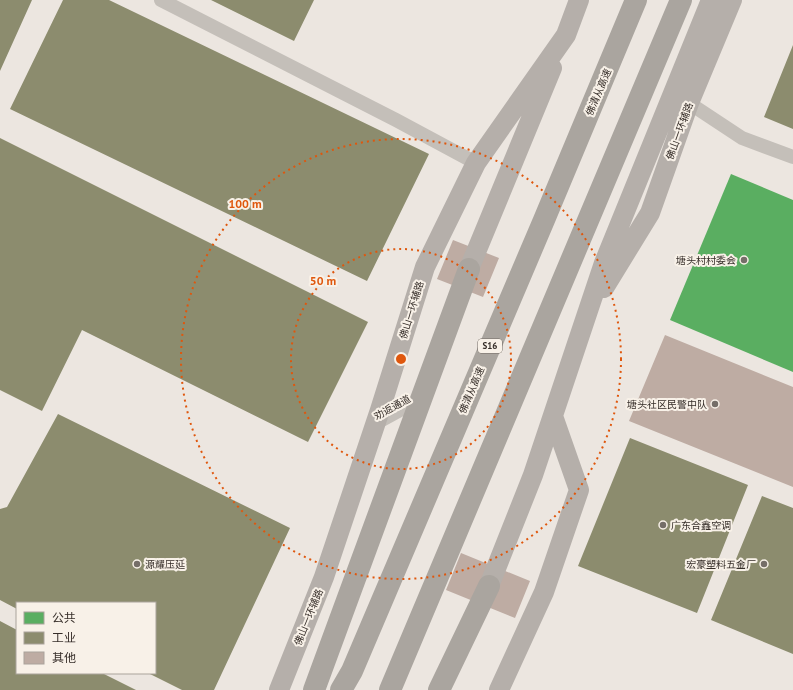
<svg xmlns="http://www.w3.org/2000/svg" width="793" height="690" font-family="'PT Sans','Noto Sans SC',sans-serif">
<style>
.public{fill:#5aae61}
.industry{fill:#8c8c6e}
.building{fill:#beaca3}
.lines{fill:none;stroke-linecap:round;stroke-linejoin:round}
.lane{stroke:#c4bfb9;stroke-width:7}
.street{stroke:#c4bfb9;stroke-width:14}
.secondary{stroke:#b5afaa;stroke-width:20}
.highway{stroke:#aaa59f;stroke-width:22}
.ring{fill:none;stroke:#df570d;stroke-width:2;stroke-dasharray:2 4}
.poi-dot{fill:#756e68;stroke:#f8f1e8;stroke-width:1.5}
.labels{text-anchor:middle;stroke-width:4;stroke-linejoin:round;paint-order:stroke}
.shield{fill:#f8f1e8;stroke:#706862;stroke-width:1}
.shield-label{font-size:9px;font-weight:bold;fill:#352d28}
.street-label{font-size:10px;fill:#352d28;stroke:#f8f1e8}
.poi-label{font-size:10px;fill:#352d28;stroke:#f8f1e8;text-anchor:end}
.centre{fill:#df570d;stroke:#f8f1e8;stroke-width:2}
.ring-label{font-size:12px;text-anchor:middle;font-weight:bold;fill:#df570d;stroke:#f8f1e8;stroke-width:4;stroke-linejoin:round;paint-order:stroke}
</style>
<rect width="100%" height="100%" fill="#ece6e0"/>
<path class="public" d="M731,174L793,200V372L670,320Z"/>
<path class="industry" d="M0,0H32L0,71Z
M63,0H109L429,154L367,281L10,109Z
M211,0H314L294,41Z
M793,45V129L764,117Z
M0,138L368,322L308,442L82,330L42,411L0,390Z
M58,414L290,528L214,690H182L148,673H155V603H17V609L0,600V509L7,507Z
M630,438L748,485L697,613L578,566Z
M762,496L793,508V654L711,620Z
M0,621L17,630V673H102L136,690H0Z"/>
<path class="building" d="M453,240L499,258L483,297L437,279Z
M665,335L793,387V487L629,421Z
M461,553L530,581L515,618L446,590Z"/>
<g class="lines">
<path class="lane" d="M380,425L413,407"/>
<path class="street" d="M161,0L396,120L476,163
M689,103L742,138L793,157"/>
<path class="secondary" d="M469,269L552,68
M604,288L650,213L689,103L732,0
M489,586L533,475L604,263L711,0
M279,690L324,577L380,410L425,267L476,163L566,35L579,0
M499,690L544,592L579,490L553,416"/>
<path class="highway" d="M314,690L469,269
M341,690L352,671L544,220L636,0
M390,690L681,0
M439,690L489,586"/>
</g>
<g class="ring">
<circle cx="401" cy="359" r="110"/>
<circle cx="401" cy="359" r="220"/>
</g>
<g class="poi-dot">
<circle cx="744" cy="260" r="4"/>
<circle cx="715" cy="404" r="4"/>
<circle cx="663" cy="525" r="4"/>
<circle cx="137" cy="564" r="4"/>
<circle cx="764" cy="564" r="4"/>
</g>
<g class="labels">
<rect class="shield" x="478" y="339" width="24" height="14" rx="3"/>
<g class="shield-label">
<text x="490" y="349">S16</text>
</g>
<g class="street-label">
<text transform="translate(598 92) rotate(-67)" y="4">佛清从高速</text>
<text transform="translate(679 131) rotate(-70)" y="4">佛山一环辅路</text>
<text transform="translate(411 310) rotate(-73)" y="4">佛山一环辅路</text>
<text transform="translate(471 390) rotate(-67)" y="4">佛清从高速</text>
<text transform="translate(392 407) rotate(-29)" y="4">劝返通道</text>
<text transform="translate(308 617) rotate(-68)" y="4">佛山一环辅路</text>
</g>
<g class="poi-label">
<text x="736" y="264">塘头村村委会</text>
<text x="707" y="408">塘头社区民警中队</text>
<text x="671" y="529" text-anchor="start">广东合鑫空调</text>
<text x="145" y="568" text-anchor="start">源耀压延</text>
<text x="756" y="568">宏豪塑料五金厂</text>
</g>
</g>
<circle cx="401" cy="359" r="6" class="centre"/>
<g class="ring-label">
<text x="245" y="208">100 m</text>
<text x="323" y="285">50 m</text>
</g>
<rect x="16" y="602" width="140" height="72" fill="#f8f1e8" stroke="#aaa39b"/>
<rect x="24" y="612" width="20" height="12" fill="#5aae61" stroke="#aaa39b"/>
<text x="52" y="622" font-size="12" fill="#352d28">公共</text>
<rect x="24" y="632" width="20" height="12" fill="#8c8c6e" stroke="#aaa39b"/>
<text x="52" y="642" font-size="12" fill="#352d28">工业</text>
<rect x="24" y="652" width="20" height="12" fill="#beaca3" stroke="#aaa39b"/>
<text x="52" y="662" font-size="12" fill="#352d28">其他</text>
</svg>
